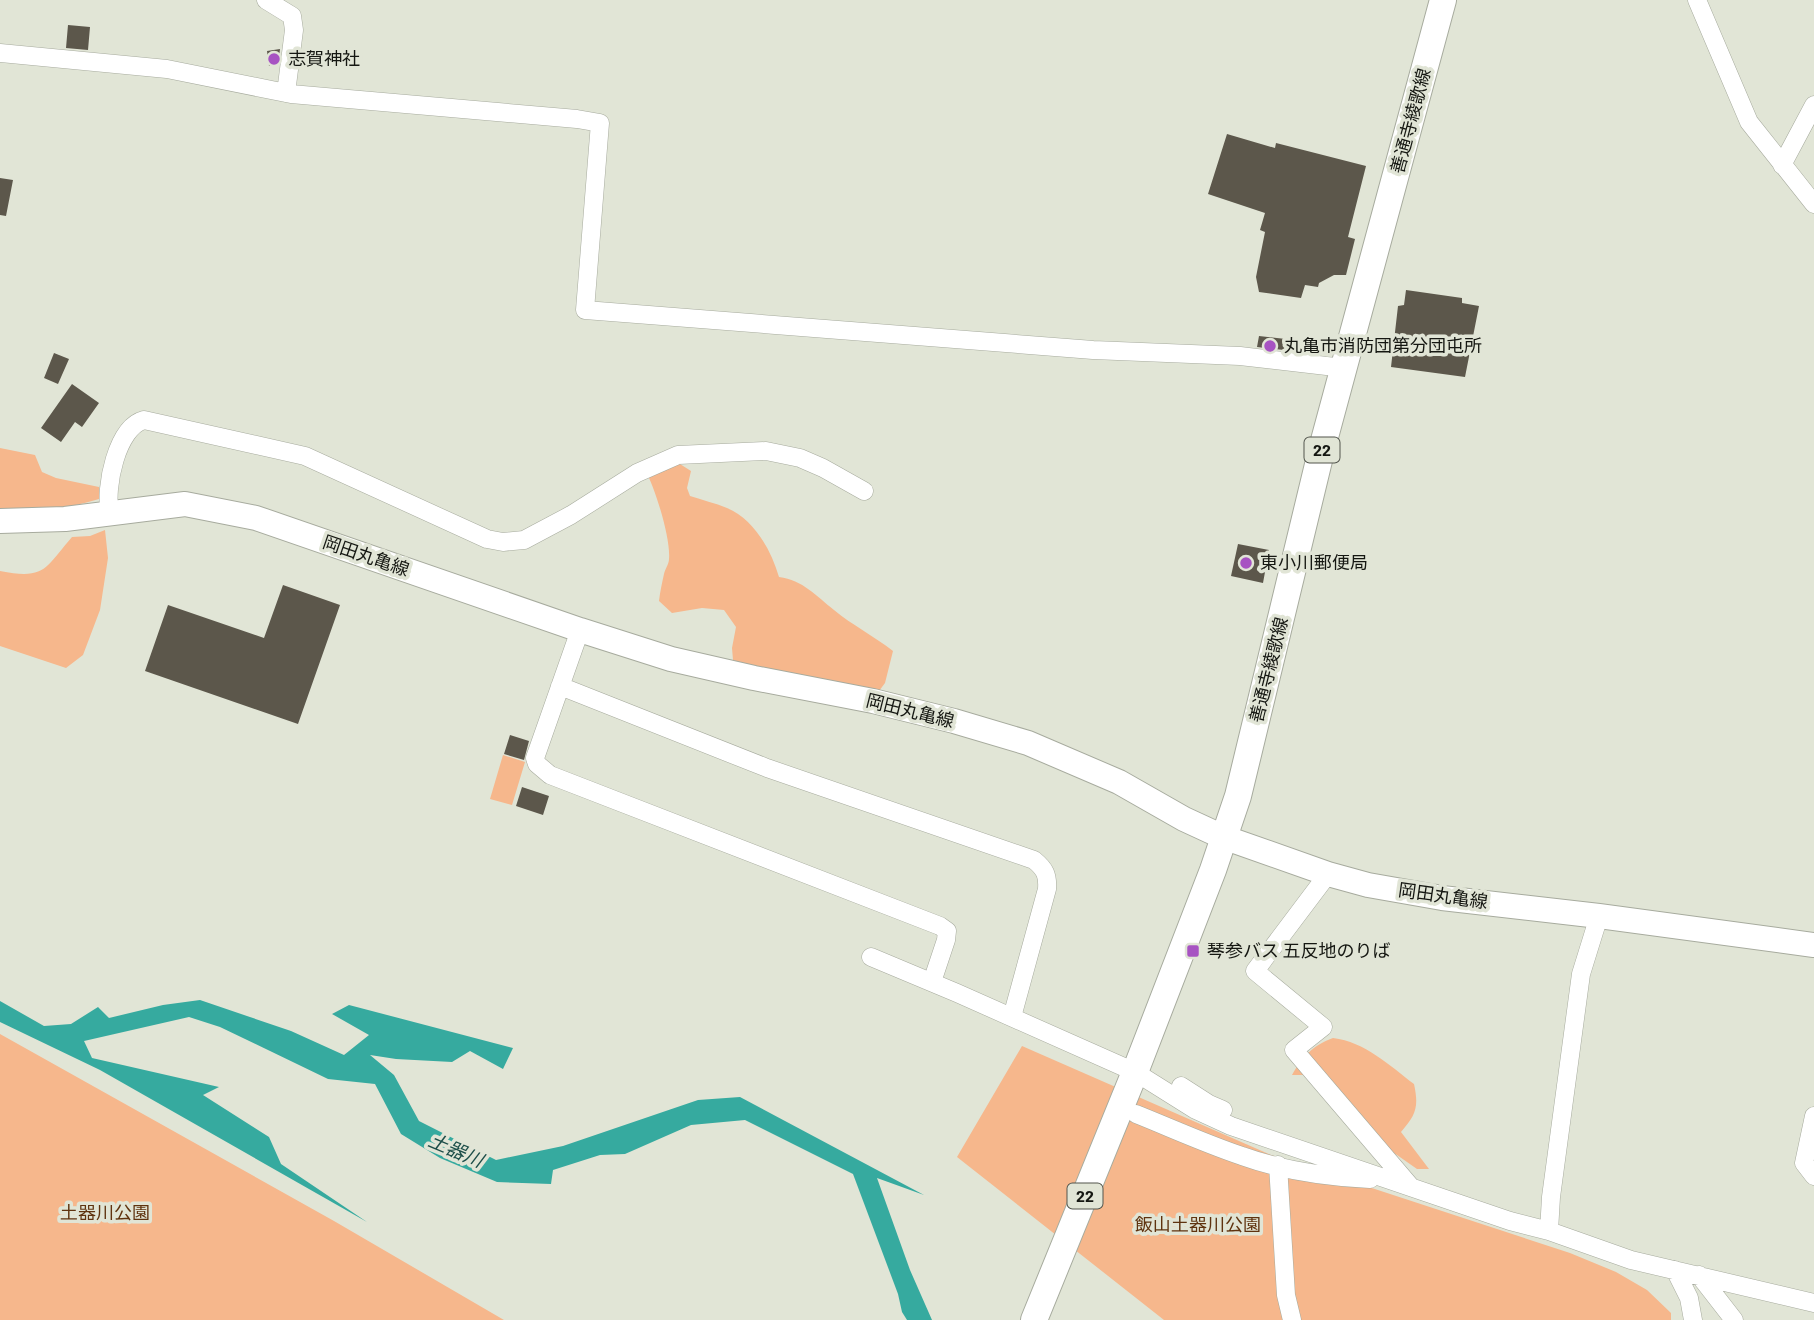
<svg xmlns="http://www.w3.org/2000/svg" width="1814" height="1320" font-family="Barlow,'Noto Sans JP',sans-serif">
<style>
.green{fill:#f6b78c}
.water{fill:#36aa9f}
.building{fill:#5c574b}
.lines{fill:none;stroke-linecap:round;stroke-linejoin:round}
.minor-casing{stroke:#a7ab9e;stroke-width:19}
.secondary-casing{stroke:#a7ab9e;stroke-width:26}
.primary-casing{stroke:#a7ab9e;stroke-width:28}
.minor{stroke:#fff;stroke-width:18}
.secondary{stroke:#fff;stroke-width:24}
.primary{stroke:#fff;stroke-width:26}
.poi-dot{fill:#a753c2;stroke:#e1e5d6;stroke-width:2.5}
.labels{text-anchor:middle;stroke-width:7;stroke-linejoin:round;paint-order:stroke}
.shield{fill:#e1e5d6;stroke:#52554d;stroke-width:2}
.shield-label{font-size:16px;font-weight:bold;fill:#151712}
.poi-label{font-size:18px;fill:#151712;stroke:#e1e5d6;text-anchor:start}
.street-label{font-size:18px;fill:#151712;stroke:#e1e5d6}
.park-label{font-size:18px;fill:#5f330f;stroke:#e1e5d6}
.water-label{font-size:19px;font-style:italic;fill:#1d4e49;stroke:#e1e5d6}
</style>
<rect width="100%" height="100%" fill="#e1e5d6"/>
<path class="green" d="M0,448L35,455L42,472L56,478L99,487V499C67,509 34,513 0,513Z
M672,459L691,471L687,488L690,496C702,500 715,503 727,508C754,519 771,550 779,577C803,580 816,596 834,610C852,625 874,636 893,651L885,683L876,695L761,670L733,660L732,648L736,627L724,610L702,608L672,613L659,601C660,592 662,583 664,574C665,569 669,564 669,559C671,539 655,487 645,470Z
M105,530L108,558L100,610L83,655L66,668L0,646V571C46,580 45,568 72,537L90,536Z
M503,755L525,762L512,805L490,799Z
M0,1034L334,1221L504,1320H0Z
M1333,1038C1365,1042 1389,1065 1414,1084C1419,1107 1416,1115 1401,1132L1429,1169H1417L1397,1155L1384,1148L1317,1075H1292C1303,1056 1312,1046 1333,1038Z
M1022,1046L1271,1155L1570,1253L1616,1272L1647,1290L1671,1313V1320H1164L957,1157Z"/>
<path class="water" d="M200,1000L291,1031L344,1055L369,1035L332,1014L349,1005L513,1048L503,1069L470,1051L452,1062L396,1059L370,1055L394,1075L419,1121L496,1160L563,1146L698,1100L740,1097L924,1195L877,1178L910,1270L932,1320H907L902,1312L898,1294L853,1174L745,1120L691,1125L625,1154L600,1155L553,1170L551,1184L497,1182L440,1158L401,1134L375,1084L328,1079L220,1027L189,1017L84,1041L92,1058L219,1087L203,1095L269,1137L281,1164L367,1222L100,1070L0,1022V1001L44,1026L71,1024L98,1007L109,1018L163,1005Z"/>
<path class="building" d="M68,25L90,27L88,50L66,48Z
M280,49L278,65L269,66L267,51Z
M1227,134L1275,148L1276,143L1366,166L1348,237L1355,239L1346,275H1334L1319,283L1318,287L1305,285L1301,298L1259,292L1256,277L1265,232L1260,230L1265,213L1208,194Z
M0,178L13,180L6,216L0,215Z
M1406,290L1462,298V303L1479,306L1465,377L1391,367L1398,306L1404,305Z
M1259,336L1286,339L1284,350L1257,347Z
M54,353L69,359L58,384L44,378Z
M72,384L99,403L82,427L75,422L61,442L41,428Z
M1238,544L1269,550L1263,583L1231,576Z
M283,585L340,605L298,724L145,671L168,605L264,638Z
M510,735L529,741L524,760L504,754Z
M522,787L549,796L543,815L516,806Z"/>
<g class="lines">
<defs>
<path id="minor" d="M266,0L292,16L294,30L286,93
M1697,0L1749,122L1814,204
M0,53L167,69L291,94L577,119L600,123L585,310L1093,350L1240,356L1344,368
M1782,165L1814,105
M110,513C104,488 117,427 144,420L305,456L487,539L503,542L524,540L571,515L637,473L678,455L766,451L800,458L823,468L864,491
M580,630L535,758L537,764L550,775L940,926L947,931L946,940L932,982
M560,686L767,768L1034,860C1045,869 1048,875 1047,889L1012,1017
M1328,874L1255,971L1323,1027L1294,1050L1411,1187
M1599,916L1581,974L1551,1197L1549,1231L1631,1260L1814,1303
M871,957L957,993L1135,1072L1194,1109L1231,1126L1510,1221L1549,1231
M1181,1086L1209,1104L1223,1110
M1136,1114C1171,1128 1206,1144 1242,1156C1281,1170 1328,1177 1370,1179
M1814,1116L1804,1163L1814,1176
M1278,1165L1286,1295L1292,1320
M1675,1270L1689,1298L1693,1320
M1699,1275L1734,1320"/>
<path id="secondary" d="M0,521L65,519L185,504L256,518L580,630L671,659L754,678L873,701L954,721L1028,743L1119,782L1184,819L1223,837L1328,874L1368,885L1442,898L1599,916L1814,945"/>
<path id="primary" d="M1034,1320L1135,1072L1213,870L1238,796L1322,448L1443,0"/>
</defs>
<use href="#minor" class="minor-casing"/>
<use href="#secondary" class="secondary-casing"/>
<use href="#primary" class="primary-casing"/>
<use href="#minor" class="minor"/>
<use href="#secondary" class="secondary"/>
<use href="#primary" class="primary"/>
</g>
<g class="poi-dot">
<circle cx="274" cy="59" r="7"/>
<circle cx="1270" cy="346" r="7"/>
<circle cx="1246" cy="563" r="7"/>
<rect x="1186" y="944" width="14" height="14" rx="3.5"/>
</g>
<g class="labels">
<g class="shield">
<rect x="1304.5" y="437.5" width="35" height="25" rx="5"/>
<rect x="1067.5" y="1183.5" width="35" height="25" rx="5"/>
</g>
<g class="shield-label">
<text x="1322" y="456">22</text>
<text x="1085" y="1202">22</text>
</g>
<g class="poi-label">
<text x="288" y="65">志賀神社</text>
<text x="1284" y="352">丸亀市消防団第分団屯所</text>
<text x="1260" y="569">東小川郵便局</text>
<text x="1207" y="957">琴参バス 五反地のりば</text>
</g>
<g class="street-label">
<text transform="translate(1411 121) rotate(-75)" y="6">善通寺綾歌線</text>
<text transform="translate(366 556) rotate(19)" y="6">岡田丸亀線</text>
<text transform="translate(1269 670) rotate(-76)" y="6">善通寺綾歌線</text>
<text transform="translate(910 711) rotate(14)" y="6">岡田丸亀線</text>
<text transform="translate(1443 896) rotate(8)" y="6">岡田丸亀線</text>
</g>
<g class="park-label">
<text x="105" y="1219">土器川公園</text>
<text x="1198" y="1231">飯山土器川公園</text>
</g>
<g class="water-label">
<text transform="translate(456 1150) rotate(23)" y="7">土器川</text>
</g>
</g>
</svg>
